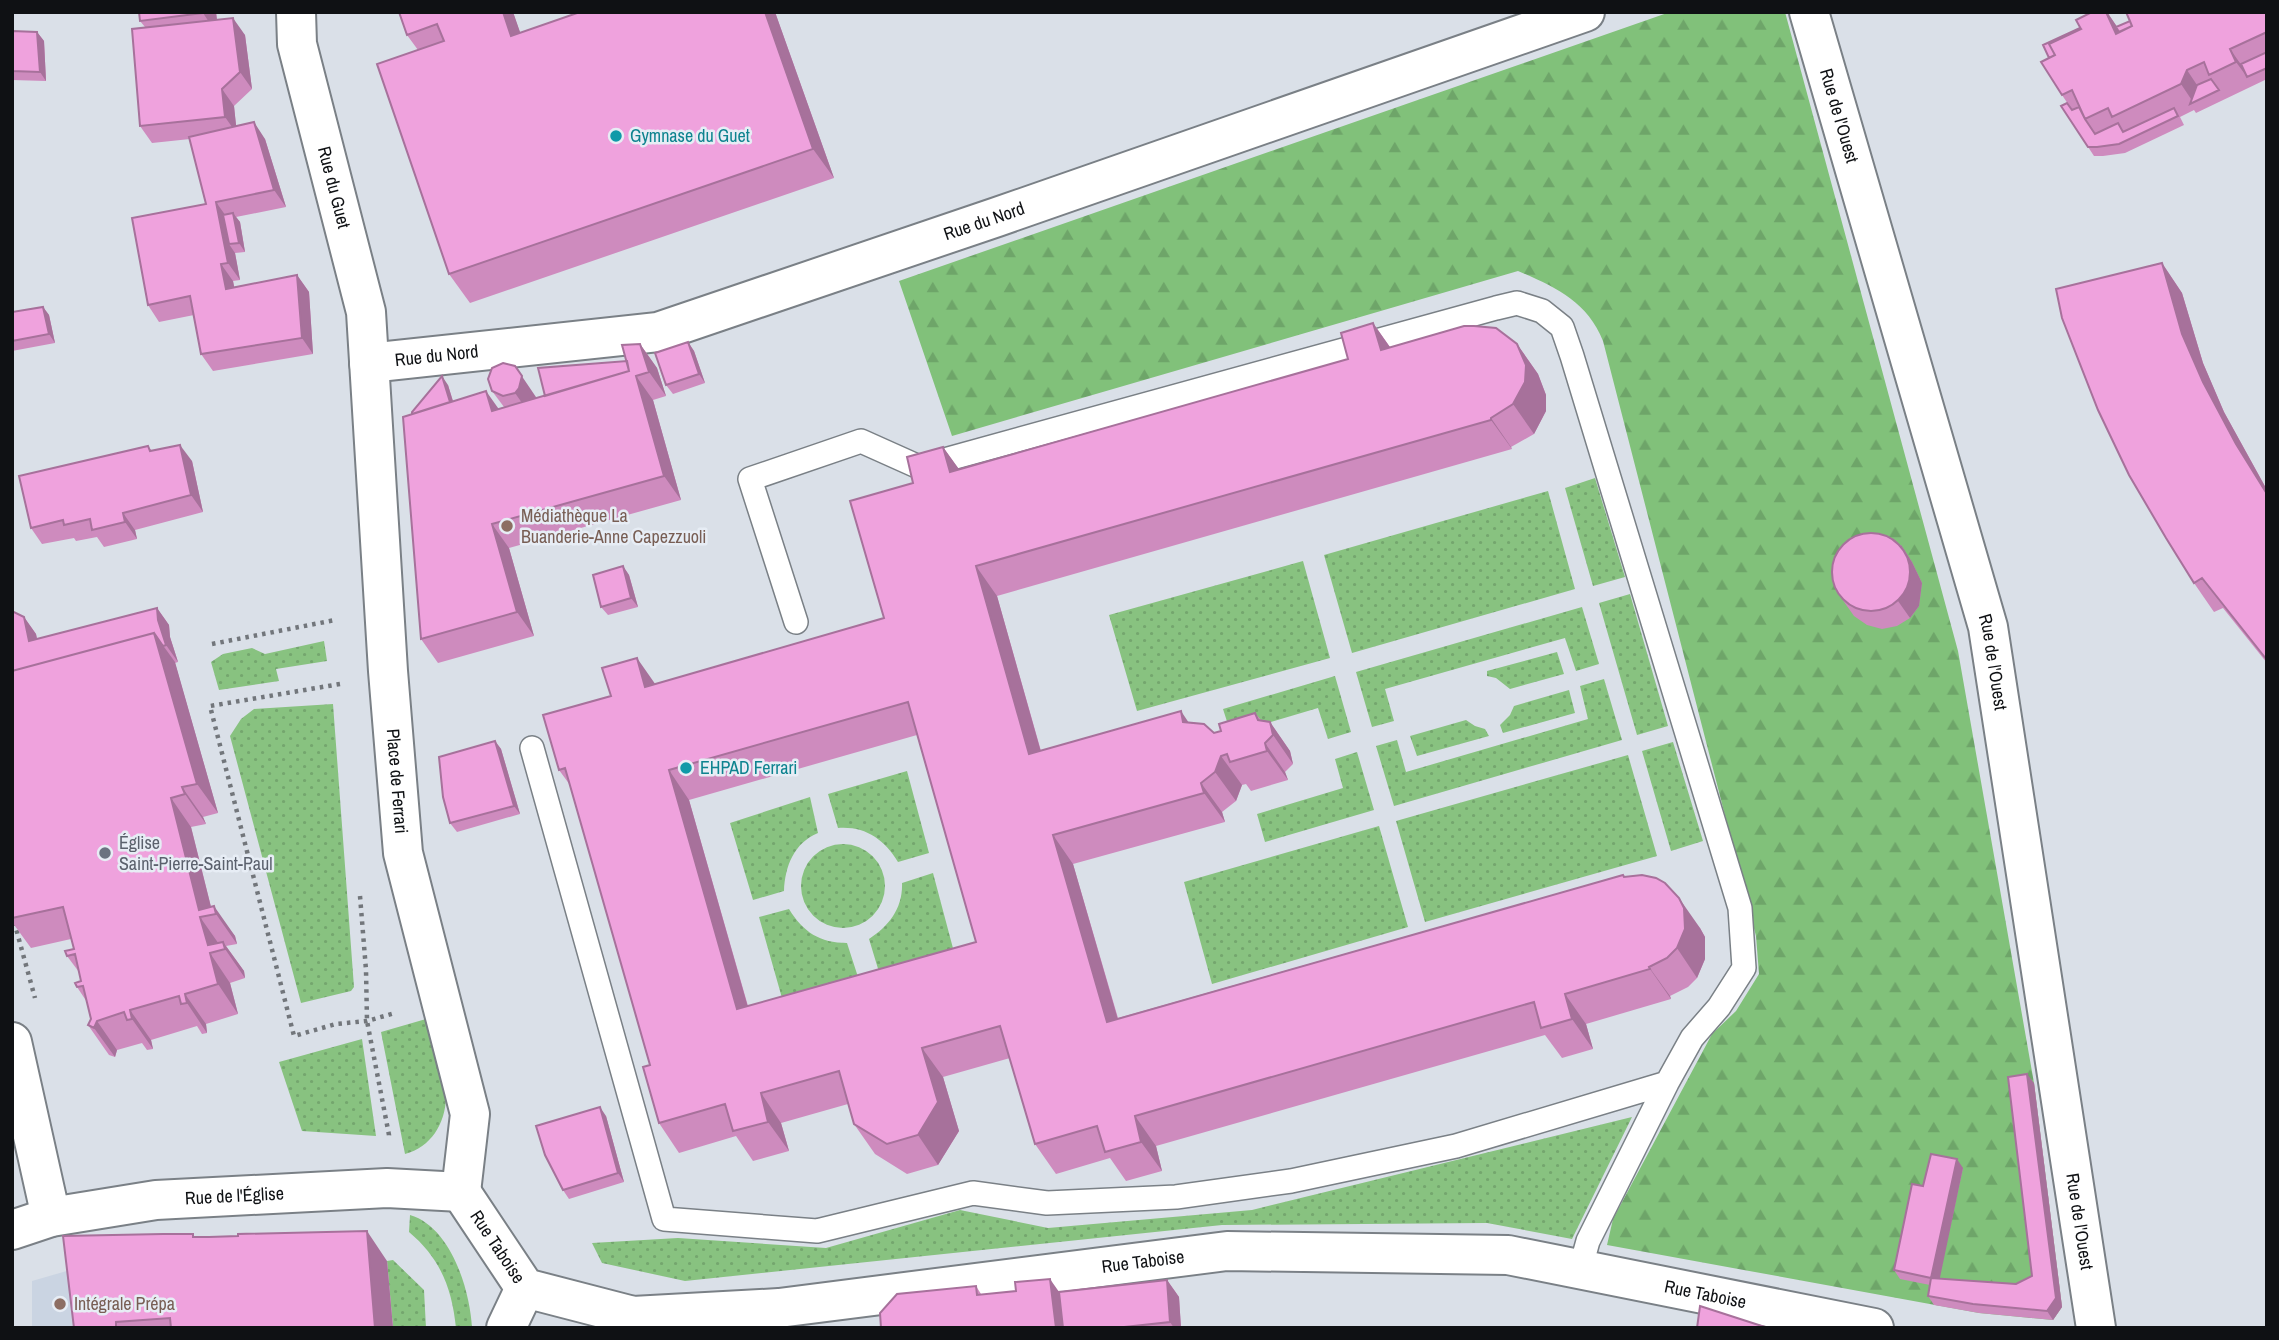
<svg xmlns="http://www.w3.org/2000/svg" width="2279" height="1340" font-family="'Archivo Narrow',sans-serif">
<style>
.built{fill:#cad4e2}
.grass{fill:url(#grass-dots)}
.forest{fill:url(#forest-firs)}
.lines{fill:none;stroke-linecap:round;stroke-linejoin:round}
.lane-casing{stroke:#7a8086;stroke-width:26}
.street-casing{stroke:#7a8086;stroke-width:42}
.path{stroke:#72767b;stroke-width:4.5;stroke-dasharray:3.5 5;stroke-linecap:butt}
.lane{stroke:#fff;stroke-width:23}
.street{stroke:#fff;stroke-width:38}
.wall{fill:#ce8bbe;fill-rule:evenodd}
.shaded-wall{fill:#a7719b}
.building{fill:#efa2dd;stroke:#a7719b;stroke-width:2;fill-rule:evenodd}
.culture-dot{fill:#0f9aa8;stroke:#e7edf5;stroke-width:2.5}
.education-dot{fill:#8d6e63;stroke:#e7edf5;stroke-width:2.5}
.worship-dot{fill:#6b7280;stroke:#e7edf5;stroke-width:2.5}
.labels{text-anchor:middle;stroke-width:5;stroke-linejoin:round;paint-order:stroke}
.street-label{font-size:18px;fill:#0f1114;stroke:#e7edf5}
.culture-label{font-size:18px;fill:#0d838f;stroke:#e7edf5;text-anchor:start}
.education-label{font-size:18px;fill:#785e54;stroke:#e7edf5;text-anchor:start}
.worship-label{font-size:18px;fill:#5b616d;stroke:#e7edf5;text-anchor:start}
</style>
<defs>
<pattern id="grass-dots" width="8" height="8" patternUnits="userSpaceOnUse" patternTransform="scale(1.75)"><rect width="8" height="8" fill="#88c280"/><path d="M2 2h.1M6 6h.1" fill="none" stroke="#74a66e" stroke-width="1.8" stroke-linecap="round"/></pattern>
<pattern id="forest-firs" width="22" height="20" patternUnits="userSpaceOnUse" patternTransform="scale(1.75)"><rect width="22" height="20" fill="#81c17a"/><path d="M5 1l3.5 6h-7zM16 11l3.5 6h-7z" fill="#6ea569"/></pattern>
</defs>
<rect width="100%" height="100%" fill="#dae0e8"/>
<path class="built" d="M84,1266L91,1328H32V1281Z"/>
<path class="grass" d="M1595,478L1625,577L1593,586L1565,488Z
M1548,491L1575,589L1352,653L1324,555Z
M1303,561L1330,658L1137,711L1109,615Z
M1630,594L1668,726L1637,735L1599,603Z
M1582,607L1599,664L1576,671L1565,638L1385,689L1394,721L1372,727L1356,672Z
M324,641L327,661L276,669L279,681L219,690L211,662L223,654L252,648L265,654Z
M1557,652L1564,674L1510,689L1496,678L1487,676V671Z
M1335,676L1351,732L1328,739L1318,708L1231,734L1223,709Z
M1604,679L1622,740L1394,806L1376,746L1397,740L1406,772L1588,719L1580,686Z
M1569,690L1575,713L1503,733L1500,725L1510,715L1514,706Z
M333,704L354,987L351,991L301,1003L230,736L241,719L254,709Z
M1466,720L1475,726L1485,729L1489,736L1417,756L1410,736Z
M1673,742L1703,841L1671,851L1642,751Z
M1357,752L1374,810L1265,842L1257,814L1343,788L1335,759Z
M1628,755L1657,856L1425,922L1396,821Z
M907,771L929,853L898,862C884,839 865,826 838,828L828,794Z
M810,797L818,833C794,843 785,866 784,891L753,900L730,823Z
M1379,826L1408,927L1212,984L1184,882Z
M801 886a42 42 0 1 1 84 0a42 42 0 1 1-84 0Z
M933,873L954,952L879,972L869,939C889,926 903,908 902,883Z
M789,909C803,932 820,943 847,943L858,977L782,998L759,917Z
M426,1019L446,1098C445,1124 431,1147 405,1154L381,1032Z
M362,1039L376,1136L302,1131L279,1062Z
M1632,1117L1572,1239L1487,1223L1222,1225L685,1281L602,1263L592,1243L678,1238L826,1248L960,1210L1048,1228L1252,1210Z
M410,1215C451,1227 470,1290 472,1328H456C452,1288 440,1258 409,1232Z
M393,1260L424,1290L426,1328H393L387,1261Z"/>
<path class="forest" d="M1670,12H1785L1958,651L2034,1083L2062,1307L2053,1320L1979,1313L1607,1245L1613,1219L1712,1034L1736,1011L1759,974L1756,936L1603,341C1587,301 1555,287 1518,271L952,436L899,281Z"/>
<g class="lines">
<defs>
<path id="lane" d="M796,622L750,479L861,441L919,467L1496,308L1517,303L1542,311L1562,327L1572,356L1740,908L1744,968L1719,1007L1692,1038L1667,1083L1588,1241L1580,1270
M532,748L664,1219L817,1231L973,1193L1047,1203L1176,1197L1291,1181L1456,1146L1667,1083"/>
<g id="street">
<path id="s1" d="M296,12L297,44L366,312L388,671L403,853L470,1114L461,1192"/>
<path id="s2" d="M1809,12L1988,627L2096,1328"/>
<path id="s3" d="M369,363L658,332L997,217L1585,12"/>
<path d="M12,1042L51,1217"/>
<path id="s4" d="M461,1192L525,1288L633,1316L779,1308L1227,1251L1508,1255L1874,1328"/>
<path id="s5" d="M12,1230L51,1217L156,1200L387,1188L461,1192"/>
<path d="M506,1328L525,1288"/>
</g>
</defs>
<use href="#lane" class="lane-casing"/>
<use href="#street" class="street-casing"/>
<path class="path" d="M212,644L335,620
M340,684L210,706L294,1036L336,1024L367,1021L395,1013
M360,896L366,970L367,1021L389,1135L388,1140
M12,914L35,998"/>
<use href="#lane" class="lane"/>
<use href="#street" class="street"/>
</g>
<path class="wall" d="M139,12H216L217,20L245,35L252,89L234,106L236,126L265,139L286,207L236,217L240,222L245,252L235,253L240,280L233,281L234,287L297,275L309,292L313,354L213,371L201,354L194,315L159,322L148,305L206,204L190,139L152,143L140,126L145,27L140,21Z
M399,12H513L520,33L775,12L834,178L470,303L449,274L418,50L407,35Z
M2092,12H2107L2117,27L2130,21L2267,12V79L2196,113L2194,110L2180,117L2184,125L2125,153L2103,156H2094L2061,106L2072,110L2062,95L2049,58L2080,28Z
M12,31L37,32L44,41L46,81L12,80Z
M2162,263L2182,293L2203,363L2224,412L2267,490V663L2223,608L2214,612L2194,583Z
M43,307L49,315L55,343L12,351V312Z
M1373,323L1390,347L1517,344L1538,374L1546,395V411L1534,434L1511,447L1512,449L997,596L1041,751L1189,722L1214,733L1221,731L1255,713L1261,720L1270,722L1290,751L1293,764L1285,772L1288,780L1251,791L1246,784L1242,785L1236,801L1222,812L1225,822L1073,864L1118,1018L1623,875L1700,928L1705,937V959L1697,978L1688,987L1670,996L1671,999L1586,1024L1593,1049L1562,1058L1545,1035L1156,1146L1162,1171L1126,1181L1110,1158L1056,1174L1035,1144L1010,1058L943,1077L959,1131L938,1165L907,1174L875,1154L854,1124L848,1104L781,1123L789,1151L753,1161L736,1136L679,1153L659,1123L650,1065L570,785L559,770L655,684L884,618L913,483L943,447L959,470L1348,359ZM917,735L976,942L748,1006L689,800Z
M688,342L694,351L705,383L673,394L666,385Z
M640,344L657,368L666,396L653,400L681,500L509,548L534,636L438,663L421,639L412,414L448,385L453,401L498,409L504,407L492,391L488,379L537,398L545,396L627,361Z
M148,446L152,451L192,461L203,512L135,530L137,539L104,547L97,537L76,541L74,538L42,544L31,528Z
M1901,545L1912,562L1922,583L1919,606L1910,618L1897,626L1882,629L1867,625L1854,616L1842,599Z
M623,566L629,575L638,607L608,615L601,607Z
M157,608L169,625L170,637L178,662L175,663L218,813L203,817L206,824L191,827L211,907L235,936L237,944L226,946L244,971L245,978L230,983L238,1014L206,1024L207,1033L202,1034L197,1026L151,1040L153,1049L147,1050L142,1043L117,1050L115,1057L109,1055L88,1025L91,1019L87,1002L77,987L81,981L79,972L67,956L74,949L71,939L31,948L12,922L24,617L36,634L37,639Z
M495,741L501,749L520,814L457,832L450,823Z
M2034,1083L2062,1307L2053,1320L1979,1313L1934,1305L1928,1296L1930,1285L1900,1279L1894,1270L1923,1186L1963,1168L1939,1279L2016,1284L2032,1276Z
M606,1116L624,1182L569,1199L563,1190Z
M195,1237L387,1261L393,1328H74Z
M1167,1280L1179,1297L1181,1328H881L976,1286L981,1294L1059,1292Z"/>
<path class="shaded-wall" d="M202,12H216L219,37L203,13Z
M503,12H513L532,66L511,36Z
M765,12H775L834,178L813,149Z
M2106,12H2107L2120,31L2116,34Z
M233,18L245,35L252,89L240,72Z
M37,32L44,41L46,81L40,72Z
M2230,49L2247,73V77L2236,62Z
M2187,70L2203,94L2193,102L2181,84Z
M222,89L234,106L237,134L225,117Z
M254,122L265,139L286,207L274,190Z
M216,202L228,219L229,244L235,253L240,280L228,263Z
M233,213L240,222L245,252L239,243Z
M2162,263L2182,293L2203,363L2224,412L2267,490V494L2236,444L2203,382L2182,334Z
M221,264L233,281L238,306L226,289Z
M297,275L309,292L313,354L302,338Z
M43,307L49,315L55,343L49,334Z
M1373,323L1394,353L1381,350Z
M688,342L694,351L705,383L699,374Z
M640,344L657,368L666,396L649,372Z
M1517,344L1538,374L1546,395V411L1534,434L1513,404Z
M515,366L538,400L532,417L515,393Z
M442,376L448,385L461,428L455,419Z
M636,376L653,400L681,500L664,476Z
M486,391L503,415L492,411Z
M1491,418L1511,447L1512,449L1491,420Z
M180,445L192,461L203,512L191,495Z
M943,447L964,476L950,472Z
M123,513L135,530L137,539L125,522Z
M492,524L509,548L534,636L517,612Z
M1901,545L1912,562L1922,583L1919,606L1910,618L1898,601Z
M623,566L629,575L638,607L631,598Z
M976,566L997,596L1050,784L1029,754Z
M157,608L169,625L170,637L178,662L166,645L158,620Z
M24,617L36,634L41,658L29,641Z
M154,633L175,662L218,813L197,784Z
M637,658L658,688L645,687Z
M1181,711L1201,741L1183,722Z
M1270,722L1290,751L1293,764L1273,735Z
M495,741L501,749L520,814L514,806Z
M1265,743L1285,772L1288,780L1267,751Z
M1221,756L1242,785L1236,801L1215,772Z
M669,770L689,800L757,1039L737,1009Z
M1201,783L1222,812L1225,822L1204,793Z
M182,787L203,817L206,824L185,794Z
M171,798L191,827L213,915L199,910Z
M1053,835L1073,864L1127,1051L1107,1022Z
M1679,898L1700,928L1705,937V959L1697,978L1677,948Z
M214,906L235,936L237,944L216,914Z
M200,917L221,947L208,945Z
M223,942L244,971L245,978L225,949Z
M210,953L230,983L238,1014L218,984Z
M1649,967L1670,996L1671,999L1650,969Z
M185,994L206,1024L207,1033L187,1003Z
M1565,994L1586,1024L1593,1049L1572,1019Z
M130,1010L151,1040L153,1049L132,1019Z
M97,1021L117,1050L115,1057L94,1028Z
M922,1048L943,1077L959,1131L938,1165L918,1135Z
M2027,1074L2034,1083L2062,1307L2053,1320L2047,1311Z
M761,1093L781,1123L789,1151L768,1122Z
M600,1107L606,1116L624,1182L618,1173Z
M1135,1116L1156,1146L1162,1171L1141,1142Z
M1957,1159L1963,1168L1938,1287L1931,1278Z
M367,1231L387,1261L393,1328H375Z
M1050,1279L1071,1309L1073,1328H1056Z
M1167,1280L1179,1297L1181,1328H1174L1170,1322Z"/>
<path class="building" d="M139,12H202L203,13L140,21Z
M399,12H503L511,36L580,12H765L813,149L449,274L377,64L444,41L437,24L407,35Z
M2092,12H2106L2116,34L2132,26L2126,12H2267V32L2230,49L2236,62L2209,75L2204,62L2187,70L2181,84L2112,117L2108,108L2085,119L2072,90L2062,95L2041,62L2055,55L2049,44L2081,29L2076,20Z
M233,18L240,72L222,89L225,117L140,126L132,29Z
M2130,21L2132,26L2119,32L2116,27Z
M2080,28L2081,29L2049,44L2055,55L2049,58L2043,45Z
M12,31L37,32L40,72L12,71Z
M2267,52V68L2247,77L2241,64Z
M2211,79L2219,90L2190,104L2197,85Z
M2067,103L2072,110L2079,107L2085,119L2095,134L2118,123L2123,132L2174,108L2178,116L2119,144L2097,147H2088L2061,106Z
M254,122L274,190L216,202L228,263L221,264L226,289L297,275L302,338L201,354L190,296L148,305L132,218L206,204L189,137Z
M233,213L239,243L229,244L223,215Z
M2162,263L2182,334L2203,382L2236,444L2267,494V660L2202,578L2194,583L2166,538L2129,475L2098,410L2062,318L2056,289Z
M43,307L49,334L12,341V312Z
M1373,323L1381,350L1464,326H1474L1496,328L1517,344L1526,365L1525,382L1513,404L1491,418V420L976,566L1029,754L1181,711L1183,722L1204,724L1214,733L1221,731L1219,724L1255,713L1258,720L1270,722L1273,735L1265,743L1267,751L1230,762L1227,754L1221,756L1215,772L1201,783L1204,793L1053,835L1107,1022L1623,875L1624,877L1642,875L1656,878L1665,883L1679,898L1684,908L1685,929L1677,948L1667,958L1649,967L1650,969L1565,994L1572,1019L1541,1028L1534,1002L1135,1116L1141,1142L1105,1152L1097,1126L1035,1144L1000,1026L922,1048L938,1102L918,1135L887,1144L854,1124L839,1071L761,1093L768,1122L733,1131L725,1104L659,1123L643,1067L650,1065L565,768L559,770L543,715L611,696L602,668L637,658L645,687L884,618L850,501L913,483L907,457L943,447L950,472L1348,359L1341,333ZM908,702L976,942L737,1009L669,770Z
M688,342L699,374L666,385L655,353Z
M640,344L649,372L636,376L664,476L492,524L517,612L421,639L403,417L486,391L492,411L629,371L622,345Z
M627,361L629,371L545,396L538,368Z
M503,363L515,366L522,376L519,388L515,393L503,396L492,391L488,379L492,368Z
M442,376L450,402L412,414V412Z
M180,445L191,495L123,513L125,522L92,530L90,519L64,525L63,520L31,528L19,476L148,446L150,451Z
M1832 572a39 39 0 1 1 78 0a39 39 0 1 1-78 0Z
M623,566L631,598L601,607L593,575Z
M157,608L158,620L166,645L163,646L154,633L12,671V611L24,617L29,641Z
M154,633L197,784L182,787L185,794L171,798L199,910L214,906L216,914L200,917L208,945L223,942L225,949L210,953L218,984L185,994L187,1003L181,1004L179,996L130,1010L132,1019L127,1020L124,1012L97,1021L94,1028L88,1025L91,1019L83,986L77,987L75,983L81,981L75,954L67,956L65,951L74,949L63,907L12,918V671Z
M495,741L514,806L450,823L443,797L439,757Z
M2027,1074L2056,1298L2047,1311L1973,1304L1928,1296L1931,1278L2016,1284L2032,1276L2008,1077Z
M600,1107L618,1173L563,1190L545,1155L536,1126Z
M1931,1154L1957,1159L1931,1278L1894,1270L1912,1184L1923,1186Z
M367,1231L375,1328H171L170,1318L116,1322V1328H74L63,1236L163,1234H193V1237H209L238,1236V1234Z
M1050,1279L1056,1328H881L880,1313L897,1294L976,1286L977,1295L1016,1291L1015,1282Z
M1167,1280L1170,1322L1115,1328H1063L1059,1292Z
M1700,1306L1768,1328H1697Z"/>
<g class="culture-dot">
<circle cx="616" cy="136" r="7"/>
<circle cx="686" cy="768" r="7"/>
</g>
<g class="education-dot">
<circle cx="507" cy="526" r="7"/>
<circle cx="60" cy="1304" r="7"/>
</g>
<circle class="worship-dot" cx="105" cy="853" r="7"/>
<g class="labels">
<g class="street-label">
<text dy="6" stroke="none"><textPath href="#s2" startOffset="108">Rue de l'Ouest</textPath></text>
<text dy="6" stroke="none"><textPath href="#s1" startOffset="180">Rue du Guet</textPath></text>
<text dy="6" stroke="none"><textPath href="#s3" startOffset="635">Rue du Nord</textPath></text>
<text dy="6" stroke="none"><textPath href="#s3" startOffset="68">Rue du Nord</textPath></text>
<text dy="6" stroke="none"><textPath href="#s2" startOffset="676">Rue de l'Ouest</textPath></text>
<text dy="6" stroke="none"><textPath href="#s1" startOffset="779">Place de Ferrari</textPath></text>
<text dy="6" stroke="none"><textPath href="#s5" startOffset="226">Rue de l'Église</textPath></text>
<text dy="6" stroke="none"><textPath href="#s2" startOffset="1242">Rue de l'Ouest</textPath></text>
<text dy="6" stroke="none"><textPath href="#s4" startOffset="66">Rue Taboise</textPath></text>
<text dy="6" stroke="none"><textPath href="#s4" startOffset="740">Rue Taboise</textPath></text>
<text dy="6" stroke="none"><textPath href="#s4" startOffset="1307">Rue Taboise</textPath></text>
</g>
<g class="culture-label">
<text x="630" y="142">Gymnase du Guet</text>
<text x="700" y="774">EHPAD Ferrari</text>
</g>
<g class="education-label">
<text x="521" y="522">Médiathèque La<tspan x="521" dy="21">Buanderie-Anne Capezzuoli</tspan></text>
<text x="74" y="1310">Intégrale Prépa</text>
</g>
<g class="worship-label">
<text x="119" y="849">Église<tspan x="119" dy="21">Saint-Pierre-Saint-Paul</tspan></text>
</g>
</g>
<rect width="2279" height="1340" fill="none" stroke="#0f1114" stroke-width="28"/>
</svg>
